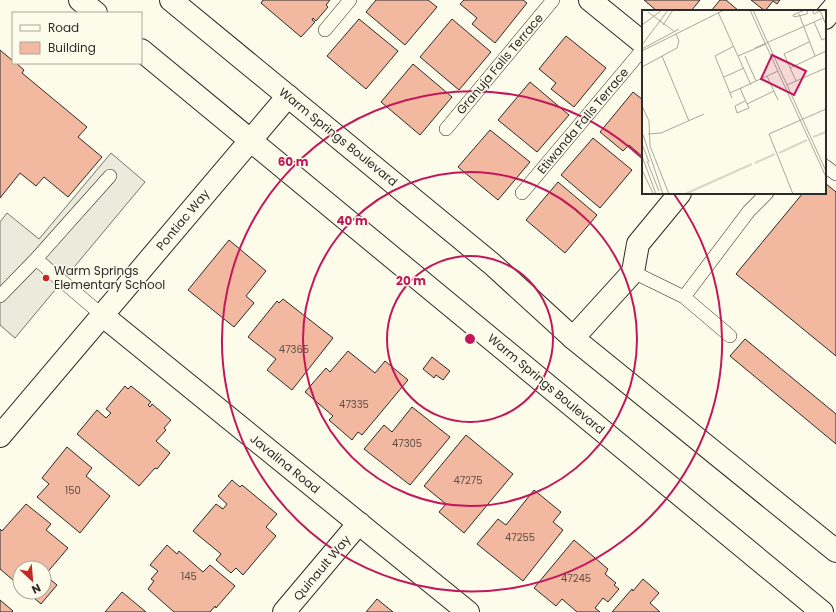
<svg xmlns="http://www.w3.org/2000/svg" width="836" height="612" font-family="Poppins,sans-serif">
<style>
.parking{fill:#eceadb;stroke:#74746e}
.building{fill:#f2b8a0;stroke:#2b2b2b}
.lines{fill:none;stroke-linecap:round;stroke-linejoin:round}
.service-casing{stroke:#2b2b2b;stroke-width:14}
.minor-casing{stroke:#2b2b2b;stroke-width:24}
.primary-casing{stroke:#2b2b2b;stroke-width:24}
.service{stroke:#fdfbea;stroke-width:13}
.minor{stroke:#fdfbea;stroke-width:22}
.primary{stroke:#fdfbea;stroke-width:22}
.ring{fill:none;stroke:#c2185b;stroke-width:2}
.poi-dot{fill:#c62828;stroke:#fdfbea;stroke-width:1.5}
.labels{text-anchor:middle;stroke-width:3;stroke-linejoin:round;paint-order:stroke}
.number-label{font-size:10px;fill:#5d4e48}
.street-label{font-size:12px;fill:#2b2b2b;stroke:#fdfbea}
.poi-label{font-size:12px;fill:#2b2b2b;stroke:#fdfbea;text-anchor:start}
.inset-river{fill:none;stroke:#d8d7c9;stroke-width:2}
.inset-road{fill:none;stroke:#a9a89e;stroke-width:1}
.view{fill:#c2185b;fill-opacity:0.15;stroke:#c2185b;stroke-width:2}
.inset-edge{fill:none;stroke:#2b2b2b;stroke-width:2}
.centre{fill:#c2185b;stroke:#fdfbea;stroke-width:2}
.ring-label{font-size:12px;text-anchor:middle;font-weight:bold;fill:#c2185b;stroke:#fdfbea;stroke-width:3;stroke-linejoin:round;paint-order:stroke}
</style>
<rect width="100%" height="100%" fill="#fdfbea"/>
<path class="parking" d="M111,153L145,182L15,338L0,325V222L7,213L39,239Z"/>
<path class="building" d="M263,0H330L326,5L328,7L316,21L313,18L312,20L315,22L301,37L261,3Z
M376,0H428L437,7L405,45L366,12Z
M464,0H523L527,3L495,43L472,24L477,18L460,4Z
M644,0H700L691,11H657Z
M720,0H726L739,11H711Z
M751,0H780L777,4L773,1L765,11Z
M359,19L398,51L366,89L327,56Z
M452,19L491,52L459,90L420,57Z
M566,36L606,68L574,107L551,89L556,83L539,69Z
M0,50L13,61V63H16L24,70L22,73L87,127L78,137L102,157L68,197L44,177L36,186L20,173L0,198Z
M413,64L452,97L420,135L381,102Z
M530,82L569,115L537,152L498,120Z
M633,92L643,100V157L629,145L623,151L600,132Z
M490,130L530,162L498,200L458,167Z
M593,138L632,170L600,208L561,175Z
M558,182L597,215L565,253L526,220Z
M825,183L836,192V356L736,274L803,193H825Z
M229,240L266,271L246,296L254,303L234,327L188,290Z
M283,299L333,338L292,390L267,370L276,359L248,337L277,301L279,303Z
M745,339L836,414V444L730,356Z
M348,351L375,373L385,361L408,380L362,435L358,432L352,440L329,420L333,416L305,392L326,368L330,372Z
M432,357L450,371L443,380L436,375L434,378L423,369Z
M125,386L128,389L131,386L151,402L148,405L150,407L152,404L171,420L164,428L166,430L156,441L170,453L157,469L155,468L139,486L77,434L97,410L106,418L111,413L106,409Z
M412,407L450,437L410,485L364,449L384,425L392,432Z
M466,435L513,474L464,533L439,512L446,504L424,486Z
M67,447L92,468L86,476L110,496L80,533L37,497L49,484L42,478Z
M232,480L240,487L242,485L277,514L266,527L276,536L243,575L236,568L231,573L216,560L221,554L193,531L216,504L223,509L227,504L218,496Z
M534,490L561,512L553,522L563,530L523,581L477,544L498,519L506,525Z
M26,504L51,524L46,530L68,548L45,575L57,585L41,604L27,592H44V568H20V586L0,569V529L2,531Z
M574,540L608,569L605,574L616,583L614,585L619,589L608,602L603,598L595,608L600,612H577L562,599L556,606L534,588Z
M167,545L177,554L179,551L203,572L210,565L235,586L216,608L215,606L210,612H174L148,589L154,581L151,579L158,571L150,565Z
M643,579L659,593L650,603L660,612H612L632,589L633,591Z
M122,592L146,612H105Z
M377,599L393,612H366Z
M0,600L13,611L12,612H0Z"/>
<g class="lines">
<defs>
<path id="service" d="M325,30L350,0
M446,129L553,0
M825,166L836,174
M522,193L643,49
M36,259L110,176
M633,272L684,297L730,336
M0,296L36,259L102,315
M684,297L749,211L767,193"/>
<path id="minor" d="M590,0L643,43
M825,18L836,5
M102,315L468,612
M573,338L633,272L638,244L680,193
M0,436L288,96
M284,612L359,523"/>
<path id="primary" d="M80,0L96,13
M171,0L492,264L573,338L836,551
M141,50L822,612"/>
</defs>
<use href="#service" class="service-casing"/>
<use href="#minor" class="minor-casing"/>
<use href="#primary" class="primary-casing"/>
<use href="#service" class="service"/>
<use href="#minor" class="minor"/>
<use href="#primary" class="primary"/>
</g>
<g class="ring">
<circle cx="470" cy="339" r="83"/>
<circle cx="470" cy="339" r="167"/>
<path d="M674 194A250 250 0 1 1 642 158"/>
</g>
<circle class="poi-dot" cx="46" cy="278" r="4"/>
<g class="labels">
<g class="number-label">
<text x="294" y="353">47365</text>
<text x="354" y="408">47335</text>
<text x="407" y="447">47305</text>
<text x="468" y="484">47275</text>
<text x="73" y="494">150</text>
<text x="520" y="541">47255</text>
<text x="189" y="580">145</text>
<text x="576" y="582">47245</text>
</g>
<g class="street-label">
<text transform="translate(500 64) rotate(-50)" y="4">Granuja Falls Terrace</text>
<text transform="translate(583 121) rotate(-50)" y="4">Etiwanda Falls Terrace</text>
<text transform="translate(338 137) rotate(39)" y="4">Warm Springs Boulevard</text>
<text transform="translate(183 220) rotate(-50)" y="4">Pontiac Way</text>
<text transform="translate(546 384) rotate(40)" y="4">Warm Springs Boulevard</text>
<text transform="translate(285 464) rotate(39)" y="4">Javalina Road</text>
<text transform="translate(322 568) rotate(-50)" y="4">Quinault Way</text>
</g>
<g class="poi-label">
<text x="54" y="275">Warm Springs<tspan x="54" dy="14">Elementary School</tspan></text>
</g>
</g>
<g transform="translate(642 10)">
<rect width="184" height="184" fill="#fdfbea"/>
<path class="inset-river" d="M171,127L184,122M137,143L165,130M113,153L133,144M43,184L110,154"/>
<path class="inset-road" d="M108,0L184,167M111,0L184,161M163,0L151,5L152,7L165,4L166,0M170,0L172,4L180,0M178,0L184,15M6,2L33,22M76,2L109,75M157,4L173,46M172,12L180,30L184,28M0,15L20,0M21,15L31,0M0,35L26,0M113,38L181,8M0,39L37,19M0,41L82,0M20,46L47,111M96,46L124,34M103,46L114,71M0,57L35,38L37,31L34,24M148,58L184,41M125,66L136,90M82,67L102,58M154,71L142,44L167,32M145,75L184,58M98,78L105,94L107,98L95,103L93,96L103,91M88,83L136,61M90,88L73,46L92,36M105,94L132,81M0,96L7,111L8,136L27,184M0,122L21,184M6,124L19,123L62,104M0,134L7,152M0,146L14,184M5,151L17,181M0,160L11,183M151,184L127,124L184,99"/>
<path class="view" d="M130,45L164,61L152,85L119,69Z"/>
<rect width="184" height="184" class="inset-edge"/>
</g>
<circle cx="470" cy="339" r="6" class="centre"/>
<g class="ring-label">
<text x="293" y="166">60 m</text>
<text x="352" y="225">40 m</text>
<text x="411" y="285">20 m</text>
</g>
<rect x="12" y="12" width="130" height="52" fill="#fdfbea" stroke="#a9a89e"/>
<rect x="20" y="25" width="20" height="6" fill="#fdfbea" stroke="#a9a89e"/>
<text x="48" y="32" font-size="12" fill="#2b2b2b">Road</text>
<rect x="20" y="42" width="20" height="12" fill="#f2b8a0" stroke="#a9a89e"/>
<text x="48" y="52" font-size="12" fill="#2b2b2b">Building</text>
<g transform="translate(32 580) rotate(154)"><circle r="19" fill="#fdfbea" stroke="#a9a89e"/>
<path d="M0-3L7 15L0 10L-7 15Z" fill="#c62828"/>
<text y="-6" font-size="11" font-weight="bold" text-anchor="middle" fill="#2b2b2b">N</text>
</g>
</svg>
